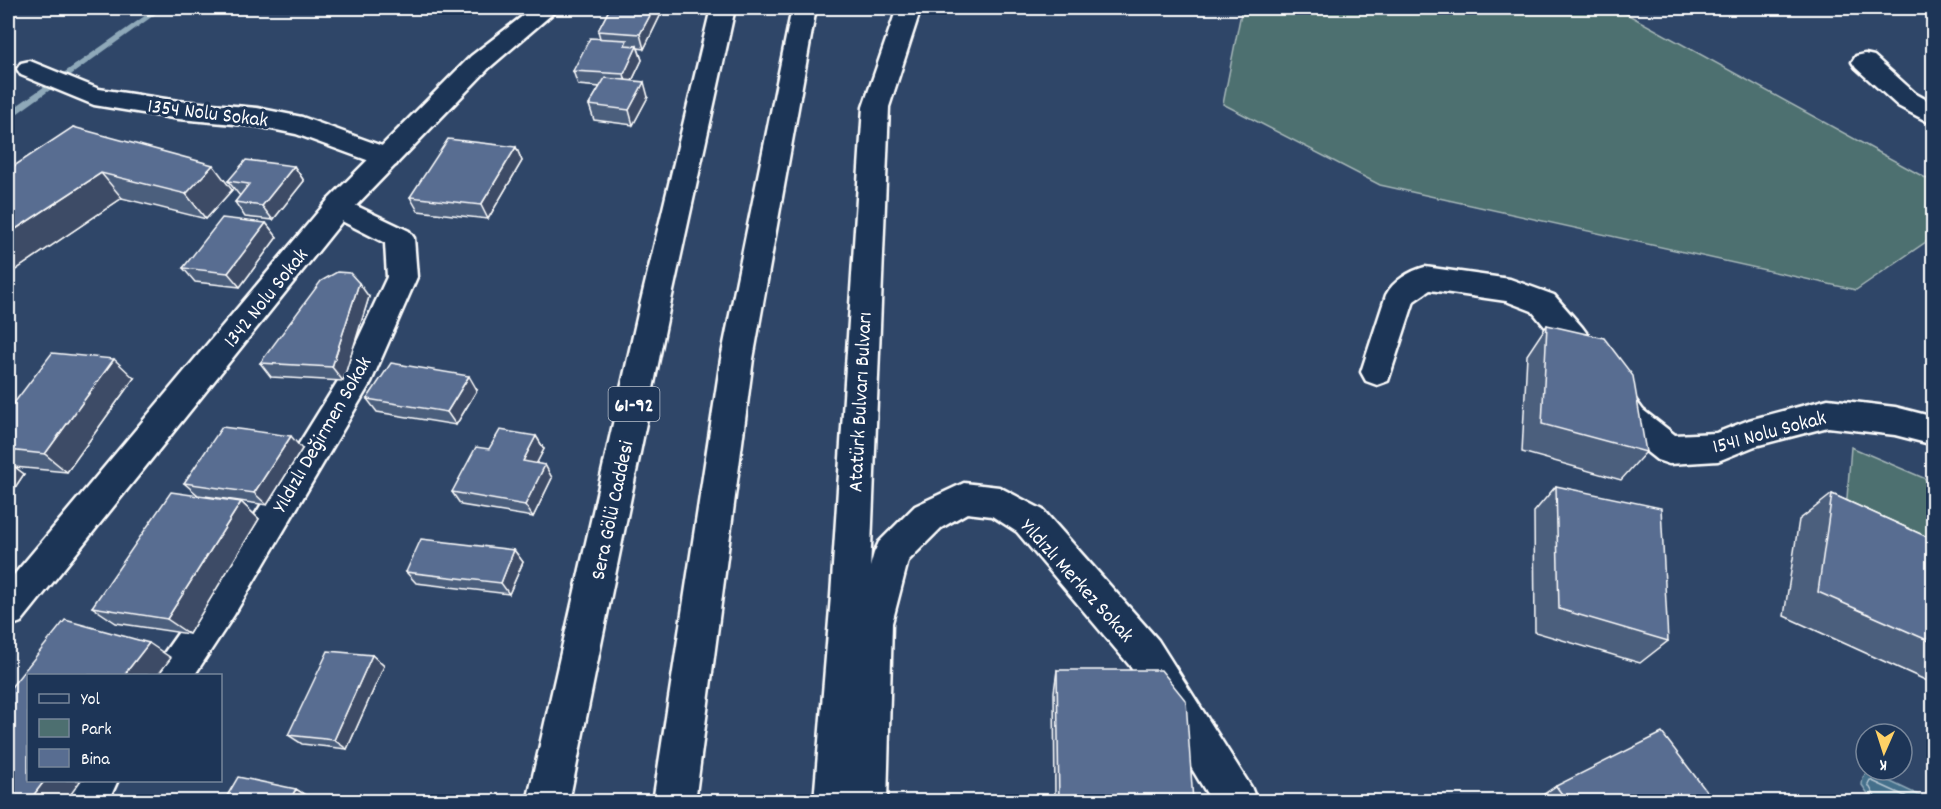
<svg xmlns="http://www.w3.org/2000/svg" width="1941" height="809" font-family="Dekko,sans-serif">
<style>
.green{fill:#4d6f70;stroke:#a6b7b8;stroke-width:1.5}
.water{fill:#446f8b;stroke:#8fa9b9;stroke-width:1.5}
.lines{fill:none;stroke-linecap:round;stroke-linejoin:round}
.shore{stroke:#b4c5d1;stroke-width:1.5}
.stream{fill:#8fa9b9;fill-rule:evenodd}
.minor-casing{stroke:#fff;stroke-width:5}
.tertiary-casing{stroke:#fff;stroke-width:5}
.primary-casing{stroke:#fff;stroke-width:5}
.minor{fill:#1d3557;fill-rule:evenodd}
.tertiary{fill:#1d3557;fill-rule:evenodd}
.primary{fill:#1d3557;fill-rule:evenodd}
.wall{fill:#4c5e7d;stroke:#fff;stroke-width:1.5}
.shaded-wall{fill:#3e4c66;stroke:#fff;stroke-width:1.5}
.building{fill:#586d91;stroke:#fff;stroke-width:1.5}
.labels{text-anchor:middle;stroke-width:6;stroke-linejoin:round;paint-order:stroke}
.shield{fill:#1d3557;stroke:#bbc2cd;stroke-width:1.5}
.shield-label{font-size:20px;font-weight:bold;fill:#fff}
.street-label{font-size:21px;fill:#fff;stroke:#1d3557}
</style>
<rect width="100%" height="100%" fill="#2f4668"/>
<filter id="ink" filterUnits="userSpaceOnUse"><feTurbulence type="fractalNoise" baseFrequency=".0167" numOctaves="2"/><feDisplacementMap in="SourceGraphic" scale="12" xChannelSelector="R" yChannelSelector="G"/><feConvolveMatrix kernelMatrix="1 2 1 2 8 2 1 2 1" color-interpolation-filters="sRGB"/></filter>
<g filter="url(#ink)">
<path class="green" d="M1242,8H1616L1933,182V237L1856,290L1380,185L1223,104Z
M1851,447L1933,482V547L1846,511Z"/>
<path class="water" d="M1867,773L1874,774L1931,801H1873L1862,785L1863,777Z"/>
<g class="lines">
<path class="shore" d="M1878,802L1868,784L1870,780L1918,802"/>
<path class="stream" d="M156,8H164L11,118L8,119V112Z"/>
<defs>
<path id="minor" d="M1865,54L1874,56L1916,94L1934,104V125L1898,106L1856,68L1852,62L1856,56Z
M30,61L99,89L179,101L257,108L302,117L396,151L400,158L396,165L386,167L296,134L257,126L179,119L94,105L21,75L17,69L21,63Z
M338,197L409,231L414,238L417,277L371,382L234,615L194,676H152L157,663L208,591L341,376L387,277L385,243L328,214L324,207L328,200Z
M1425,267L1510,279L1554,295L1582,327L1643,410L1675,435L1716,433L1749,420L1828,399L1895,407L1934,417V445L1895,435L1828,427L1755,446L1718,461L1669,464L1657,460L1619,430L1560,345L1532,311L1506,301L1430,290L1414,301L1388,381L1377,385L1366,381L1361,372L1386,295C1393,281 1410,271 1425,267Z
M964,483L999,487L1043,510L1158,640L1251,787L1257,802H1212L1130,666L1017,532L992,516L967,513L941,528L908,561L892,623L887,802H845L854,623L874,553L879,542L915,506Z
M74,780H118L108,802H63Z"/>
<path id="tertiary" d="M533,8H559L489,68L348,214L21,622L8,627V582L328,200L471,56Z
M897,8H921L889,107L869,596L856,802H814L831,596L863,107Z"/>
<path id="primary" d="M711,8H735L670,305L569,802H527L640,305Z
M792,8H816L753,359L695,802H653L721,359Z"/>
</defs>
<use href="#minor" class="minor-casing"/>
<use href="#tertiary" class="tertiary-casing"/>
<use href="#primary" class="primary-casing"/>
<use href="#minor" class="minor"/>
<use href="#tertiary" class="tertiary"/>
<use href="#primary" class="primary"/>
</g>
<path class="wall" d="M610,8H659L661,14L644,49L638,48L642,60L632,81L648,97L633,125L594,120L589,105L600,87L578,85L573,71L600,38L598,31Z
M73,127L232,190L206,219L122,198L8,275Z
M516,147L522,161L488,219L418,211L410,197Z
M294,166L304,181L273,220L245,217L235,202L240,196L228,181Z
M266,223L277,237L240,287L195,282L183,268Z
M369,297L343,381L271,377L260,363Z
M1547,325L1646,452L1621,480L1522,452L1527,355Z
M134,378L67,472L14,467L24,474L8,498V411Z
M477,390L456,425L377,412L367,399Z
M536,436L544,449L536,464L545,465L552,478L533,517L461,505L452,492L489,449Z
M302,449L267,505L198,495L184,483Z
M1556,486L1668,641L1640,663L1535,632L1534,512Z
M1832,494L1934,540V684L1784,616L1799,520Z
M241,502L259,519L189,634L116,623L92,607Z
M514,550L523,562L509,594L416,583L406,572Z
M372,655L384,666L347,749L302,744L288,735Z
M1057,670L1193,801H1055L1054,692Z
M1556,786L1714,801H1534Z"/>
<path class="shaded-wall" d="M654,8H659L661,14L644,49L640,34Z
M637,46L642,60L628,89L624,74Z
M644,82L648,97L633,125L629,110Z
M516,147L522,161L488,219L481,205Z
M213,165L232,190L206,219L186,194Z
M294,166L304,181L273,220L262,206Z
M101,173L122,198L8,275V234Z
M266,223L277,237L240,287L228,273Z
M359,283L369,297L343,381L332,367Z
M114,359L134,378L67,472L45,454Z
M469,376L477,390L456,425L447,412Z
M291,436L302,449L267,505L254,493Z
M536,436L544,449L531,474L523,461Z
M8,462L24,474L8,498Z
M545,465L552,478L533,517L525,505Z
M241,502L259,519L189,634L167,619Z
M514,550L523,562L509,594L501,583Z
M149,643L171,658L158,675H124Z
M372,655L384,666L347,749L334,740Z
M45,780H81L66,801H29Z
M296,789L310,798L308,801H289Z"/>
<path class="building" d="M610,8H654L640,34L598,31Z
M590,38L627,40L625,45L637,46L624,74L573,71Z
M605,78L644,82L629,110L589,105Z
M73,127L213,165L186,194L101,173L8,234V170Z
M448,139L516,147L481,205L410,197Z
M246,160L294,166L262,206L235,202L249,184L228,181Z
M222,218L266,223L228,273L183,268Z
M337,272L350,273L359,283L332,367L260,363L321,281Z
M1547,325L1604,338L1633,376L1646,452L1542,424Z
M52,353L114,359L45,454L8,450V411Z
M391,363L469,376L447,412L367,399Z
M222,427L291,436L254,493L184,483Z
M500,430L536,436L523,461L545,465L525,505L452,492L476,447L489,449Z
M1556,486L1661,508L1668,641L1559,609Z
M171,492L241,502L167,619L92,607Z
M1832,494L1934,540V643L1818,592Z
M421,539L514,550L501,583L406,572Z
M65,620L149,643L124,675H28V780H45L29,801H8V691Z
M328,651L372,655L334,740L288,735Z
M1057,670H1161L1186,701L1193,801H1059Z
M1662,733L1714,801H1567L1556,786Z
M238,777L296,789L289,801H224Z"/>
</g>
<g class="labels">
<rect class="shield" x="608.5" y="387" width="51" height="34" rx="4.5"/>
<g class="shield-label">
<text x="634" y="411">61-92</text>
</g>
<g class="street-label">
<text transform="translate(208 112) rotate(7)" y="7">1354 Nolu Sokak</text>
<text transform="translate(265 297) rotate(-51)" y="7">1342 Nolu Sokak</text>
<text transform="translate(859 402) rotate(-87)" y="7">Atatürk Bulvarı Bulvarı</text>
<text transform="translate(1769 431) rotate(-15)" y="7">1541 Nolu Sokak</text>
<text transform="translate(321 434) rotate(-60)" y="7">Yıldızlı Değirmen Sokak</text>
<text transform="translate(611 510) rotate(-78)" y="7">Sera Gölü Caddesi</text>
<text transform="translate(1078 580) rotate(48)" y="7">Yıldızlı Merkez Sokak</text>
</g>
</g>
<rect width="1941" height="809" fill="none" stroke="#1d3557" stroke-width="30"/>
<rect x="15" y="15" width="1911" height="779" fill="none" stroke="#fff" stroke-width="2" filter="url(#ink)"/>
<rect x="27" y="674" width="195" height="108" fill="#1d3557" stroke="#77869a" stroke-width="1.5"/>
<rect x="39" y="694" width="30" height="9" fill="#1d3557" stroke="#77869a" stroke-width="1.5"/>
<text x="81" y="704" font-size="18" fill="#ffffff">Yol</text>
<rect x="39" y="719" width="30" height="18" fill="#4d6f70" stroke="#77869a" stroke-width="1.5"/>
<text x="81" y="734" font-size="18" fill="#ffffff">Park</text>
<rect x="39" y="749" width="30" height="18" fill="#586d91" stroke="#77869a" stroke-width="1.5"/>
<text x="81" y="764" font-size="18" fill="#ffffff">Bina</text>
<g transform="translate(1884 752) rotate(183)"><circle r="28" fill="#1d3557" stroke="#77869a" stroke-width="1.5"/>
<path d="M0-4.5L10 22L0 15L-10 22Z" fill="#ffd166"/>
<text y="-9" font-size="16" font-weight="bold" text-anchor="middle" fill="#ffffff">K</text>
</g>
</svg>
